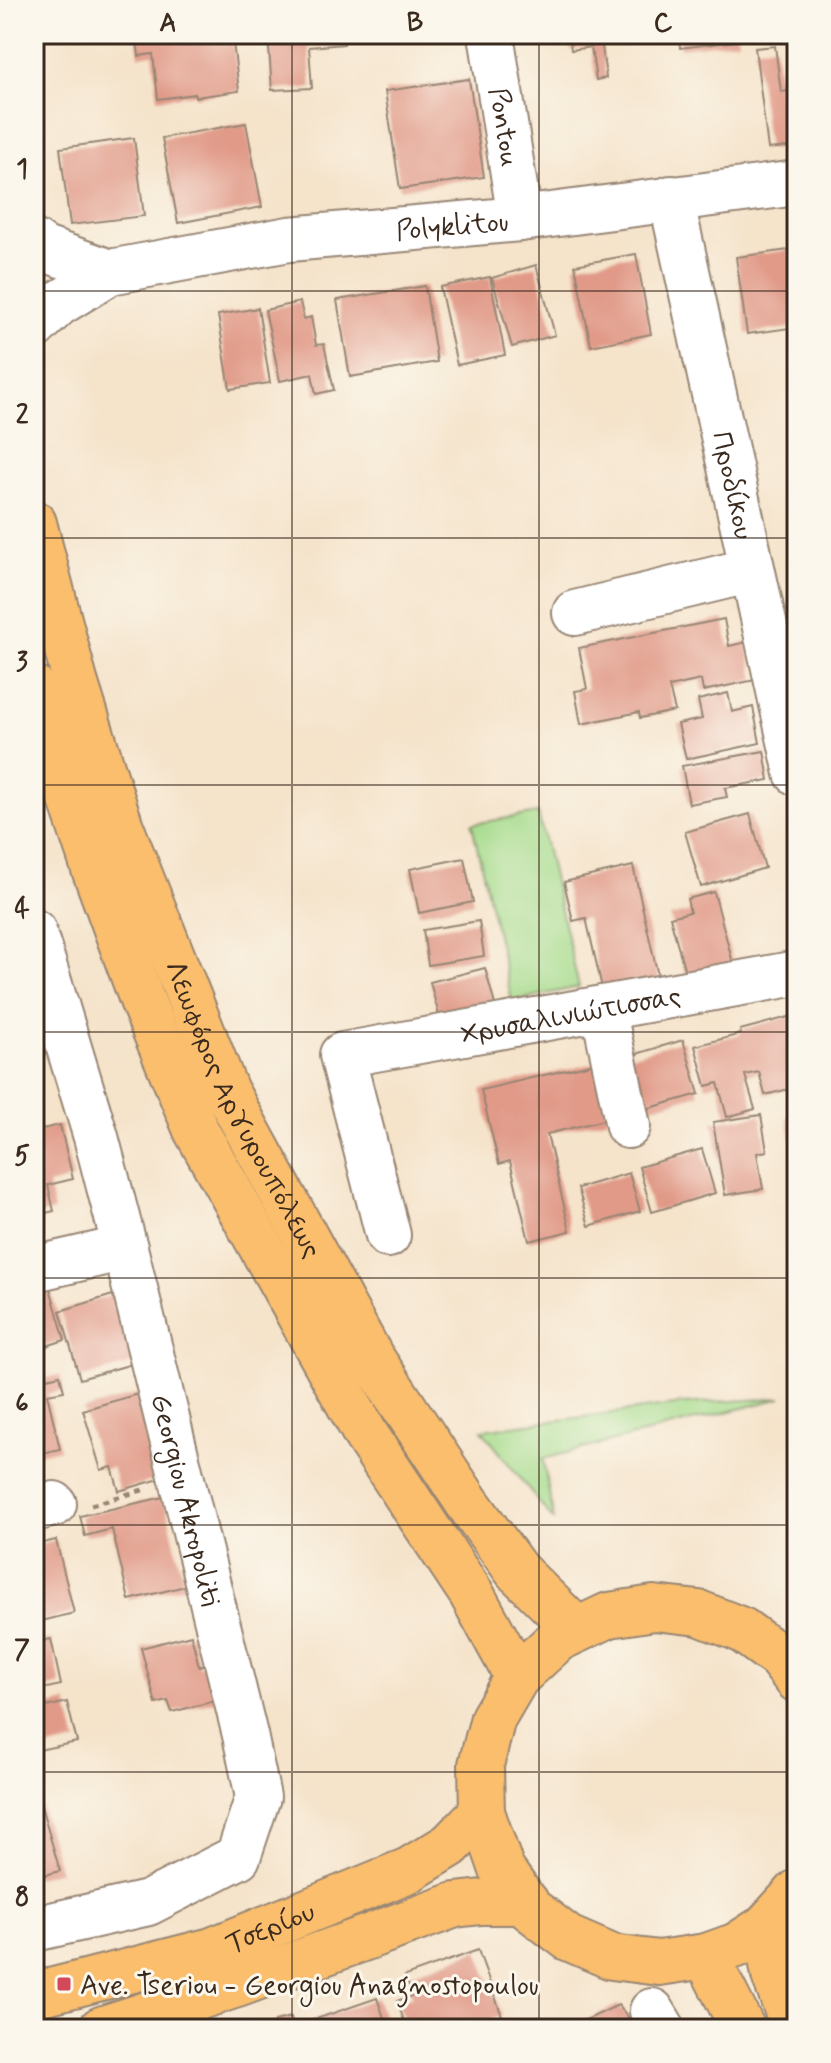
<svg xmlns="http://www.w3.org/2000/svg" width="831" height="2063" font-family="Mynerve,sans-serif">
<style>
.green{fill:#a6db8c;stroke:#708255;stroke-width:2}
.building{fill:#e19a88}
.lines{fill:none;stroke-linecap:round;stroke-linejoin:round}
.minor-casing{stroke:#988674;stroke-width:48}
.major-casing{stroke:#988674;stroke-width:48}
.path{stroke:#988674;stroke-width:5;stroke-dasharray:6 6;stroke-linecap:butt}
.minor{stroke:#fff;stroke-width:44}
.major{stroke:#fabe6d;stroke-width:44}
.grid{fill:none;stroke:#3b2a1e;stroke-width:2;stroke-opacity:0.55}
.poi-dot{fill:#d1495b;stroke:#fbf7ec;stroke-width:3}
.labels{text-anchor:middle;stroke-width:6;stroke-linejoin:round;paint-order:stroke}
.street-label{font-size:28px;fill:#3b2a1e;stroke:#fbf7ec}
.poi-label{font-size:28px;fill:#3b2a1e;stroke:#fbf7ec;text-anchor:start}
.neatline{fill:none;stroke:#3b2a1e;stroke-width:3}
.grid-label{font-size:26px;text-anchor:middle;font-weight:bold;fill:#3b2a1e}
</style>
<rect width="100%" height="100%" fill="#fbf7ec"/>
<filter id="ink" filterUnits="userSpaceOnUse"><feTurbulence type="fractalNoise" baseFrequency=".0125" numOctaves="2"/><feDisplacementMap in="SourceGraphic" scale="16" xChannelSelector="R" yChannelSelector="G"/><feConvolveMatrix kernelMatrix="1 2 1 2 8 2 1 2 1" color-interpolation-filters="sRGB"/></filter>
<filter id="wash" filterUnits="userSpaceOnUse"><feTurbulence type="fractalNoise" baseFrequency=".006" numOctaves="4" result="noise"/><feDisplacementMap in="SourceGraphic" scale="32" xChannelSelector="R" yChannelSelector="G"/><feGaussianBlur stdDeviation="1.8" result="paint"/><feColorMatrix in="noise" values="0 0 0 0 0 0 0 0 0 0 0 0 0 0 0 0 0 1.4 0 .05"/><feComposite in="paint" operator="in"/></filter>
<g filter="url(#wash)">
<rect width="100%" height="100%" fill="#f5e3ca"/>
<path class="green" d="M538,813L579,987L512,1001L472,824Z
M782,1398L543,1459L554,1521L482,1430L683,1404Z"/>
<g id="blocks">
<path class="building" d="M136,34H232L239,91L195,97V94L158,99L153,54L139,56Z
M268,34H344V44L309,47L312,88L272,90Z
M569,34H620V36L601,38L606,78L596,80L591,47L571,50Z
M679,34H737L738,41L680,48Z
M775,46L781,92L797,90V146L768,149L755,48Z
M469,79L484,177L400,189L385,91Z
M246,123L262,207L178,223L162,138Z
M134,138L144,216L70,225L60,148Z
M797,249V327L747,334L736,257Z
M636,254L651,334L591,346L575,265Z
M536,265L555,335L512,347L492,278Z
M490,277L505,355L457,365L440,287Z
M425,286L437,362L350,377L337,300Z
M300,302L304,319L311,317L316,345L324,344L334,390L316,394L312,374L280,381L265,310Z
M258,308L270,383L230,389L218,315Z
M724,619L729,646L747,642L755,680L703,691L701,680L669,687L675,711L640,718L639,712L581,724L575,691L587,689L579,648Z
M728,693L732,712L753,707L760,743L686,759L678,724L702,719L698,700Z
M764,751L769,780L725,788L727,797L689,804L682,766Z
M750,814L765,868L701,887L685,832Z
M464,858L473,902L419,913L410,869Z
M633,866L659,980L603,992L586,918L573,921L564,882Z
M714,892L734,967L687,979L670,917L690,912L687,899Z
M479,921L484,956L428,965L423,930Z
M485,968L495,1005L440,1019L430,982Z
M34,998L54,1044L34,1050Z
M796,1015L797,1087L765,1095L759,1072L745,1075L755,1109L727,1117L718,1083L706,1086L695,1046L741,1034L740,1030Z
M683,1040L699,1094L646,1109L623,1058Z
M595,1063L608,1119L547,1134L570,1231L529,1241L510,1161L499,1164L481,1090Z
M761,1115L767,1151L757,1153L763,1189L725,1195L713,1122Z
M797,1115V1160H796L787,1118Z
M60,1125L73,1179L48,1185L54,1211L34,1216V1131Z
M702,1149L715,1193L652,1212L639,1167Z
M629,1173L640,1211L589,1226L578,1188Z
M50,1288L65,1340L37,1349L44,1375L34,1377V1293Z
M126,1291L146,1360L80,1379L60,1311Z
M60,1375L64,1391L47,1394L60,1449L34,1455V1381Z
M148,1391L173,1475L119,1491L112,1467L101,1470L83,1410Z
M164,1497L185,1586L129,1600L112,1529L85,1536L80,1516Z
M56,1540L74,1613L34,1623V1545Z
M191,1635L199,1666L212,1662L222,1699L172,1712L168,1701L156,1704L141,1648Z
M51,1639L61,1685L42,1689L46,1707L67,1702L77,1742L34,1751V1643Z
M34,1782L60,1871L34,1878Z
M478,1950L502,2016L466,2029H407L397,2001L412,1996L405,1976Z
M377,1998L388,2029H310L307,2022Z
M618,2005L638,2029H567Z
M291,2017L294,2029H277L275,2021Z"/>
</g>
</g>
<g filter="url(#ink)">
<use href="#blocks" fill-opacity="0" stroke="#988674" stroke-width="2"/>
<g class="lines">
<defs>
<g id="minor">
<path id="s1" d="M491,34L520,219"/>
<path id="s2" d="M671,198L797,773"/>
<path d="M34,242L44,249L110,272"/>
<path id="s3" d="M34,327L58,304L110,272L289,239L520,219L797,183"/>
<path d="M575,613L752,570"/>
<path id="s4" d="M34,932L96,1137L125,1248L245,1735L258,1797L238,1857L148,1903L34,1929"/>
<path d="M603,1008L628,1126"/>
<path id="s5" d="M388,1235L342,1055L797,973"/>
<path d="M34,1269L125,1248"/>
<path d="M34,1509L54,1504"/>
<path d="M652,2011L663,2029"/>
</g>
<g id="major">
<path id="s6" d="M34,523L75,681L121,827L226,1091L371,1357L467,1502L517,1571L577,1630"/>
<path d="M34,688L94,869L142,1000L196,1130L366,1435L471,1593L517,1677"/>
<path d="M797,1680L779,1657L742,1630L699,1613L654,1608L609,1615L558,1639L517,1677L493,1718L481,1765L482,1812L502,1870L530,1909L568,1938L612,1957L659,1963L706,1956L737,1945L765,1927L797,1892"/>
<path d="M765,1927L774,1975L794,2029"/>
<path d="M706,1956L743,2029"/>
<path id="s7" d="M34,1995L212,1950L409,1870L450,1845L482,1812"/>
<path d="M101,2029L237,1985L455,1905L482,1902H526"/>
</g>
</defs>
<use href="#minor" class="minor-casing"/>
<use href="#major" class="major-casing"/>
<path class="path" d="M91,1505L146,1489"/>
<use href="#minor" class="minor"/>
<use href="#major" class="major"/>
</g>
</g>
<path class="grid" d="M292,34V2029M539,34V2029M34,291H797M34,538H797M34,785H797M34,1032H797M34,1278H797M34,1525H797M34,1772H797"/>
<rect class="poi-dot" x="56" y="1976" width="16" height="16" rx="4"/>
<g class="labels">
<g class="street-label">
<text dy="10" stroke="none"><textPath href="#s1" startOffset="94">Pontou</textPath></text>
<text dy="10" stroke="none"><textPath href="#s3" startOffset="440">Polyklitou</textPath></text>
<text dy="10" stroke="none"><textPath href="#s2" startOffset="294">Προδίκου</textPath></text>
<text dy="10" stroke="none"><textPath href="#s5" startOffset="418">Χρυσαλινιώτισσας</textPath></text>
<text dy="10" stroke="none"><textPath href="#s6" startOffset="624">Λεωφόρος Αργυρουπόλεως</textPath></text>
<text dy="10" stroke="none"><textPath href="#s4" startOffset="588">Georgiou Akropoliti</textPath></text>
<text dy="10" stroke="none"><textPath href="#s7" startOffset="246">Τσερίου</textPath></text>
</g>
<g class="poi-label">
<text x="80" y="1994">Ave. Tseriou - Georgiou Anagnostopoulou</text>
</g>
</g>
<rect width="831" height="2063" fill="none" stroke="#fbf7ec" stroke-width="88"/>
<rect x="44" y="44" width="743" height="1975" class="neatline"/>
<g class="grid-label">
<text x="168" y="31">A</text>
<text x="415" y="31">B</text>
<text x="663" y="31">C</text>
<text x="22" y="177">1</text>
<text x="22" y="423">2</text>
<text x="22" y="670">3</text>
<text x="22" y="917">4</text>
<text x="22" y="1164">5</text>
<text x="22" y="1411">6</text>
<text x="22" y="1658">7</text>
<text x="22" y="1905">8</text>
</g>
</svg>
